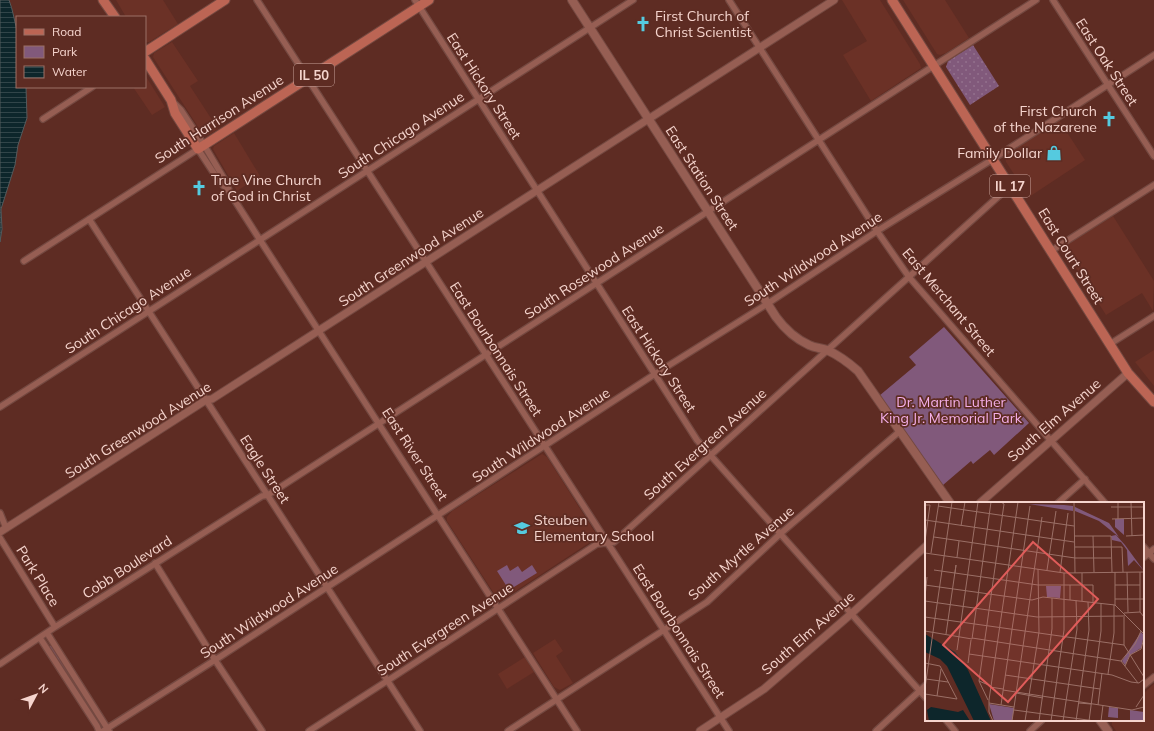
<svg xmlns="http://www.w3.org/2000/svg" width="1154" height="731" font-family="Mulish,sans-serif">
<style>
.built{fill:#6b3126}
.grass{fill:url(#grass-dots)}
.park{fill:#81597b}
.water{fill:url(#water-rules);stroke:#535a5c}
.lines{fill:none;stroke-linecap:round;stroke-linejoin:round}
.minor-casing{stroke:#744941;stroke-width:8}
.tertiary-casing{stroke:#744941;stroke-width:9}
.secondary-casing{stroke:#744941;stroke-width:10}
.primary-casing{stroke:#744941;stroke-width:11}
.minor{stroke:#965e53;stroke-width:5.5}
.tertiary{stroke:#965e53;stroke-width:7}
.secondary{stroke:#965e53;stroke-width:8}
.primary{stroke:#bc6554;stroke-width:9}
.labels{text-anchor:middle;stroke-width:3.5;stroke-linejoin:round;paint-order:stroke}
.shield{fill:#5e2c23;stroke:#c8a29b;stroke-width:1}
.shield-label{font-size:13px;font-weight:bold;fill:#f6d5ce}
.poi-label{font-size:14px;fill:#f6d5ce;stroke:#5e2c23;text-anchor:start}
.street-label{font-size:14px;fill:#f6d5ce;stroke:#5e2c23}
.park-label{font-size:14px;fill:#f4afe9;stroke:#5e2c23}
.inset-road{fill:none;stroke:#9b7067;stroke-width:1}
.view{fill:#e05c5a;fill-opacity:0.15;stroke:#e05c5a;stroke-width:2}
.inset-edge{fill:none;stroke:#f6d5ce;stroke-width:2}
</style>
<defs>
<pattern id="grass-dots" width="8" height="8" patternUnits="userSpaceOnUse"><rect width="8" height="8" fill="#81597b"/><path d="M2 2h.1M6 6h.1" fill="none" stroke="#93708d" stroke-width="1.8" stroke-linecap="round"/></pattern>
<pattern id="water-rules" width="6" height="5" patternUnits="userSpaceOnUse"><rect width="6" height="5" fill="#0d262b"/><path d="M0 2.5h6" fill="none" stroke="#314549"/></pattern>
</defs>
<rect width="100%" height="100%" fill="#5e2c23"/>
<path class="built" d="M116,0H163L178,24L149,42H145V17H126Z
M842,0H880L920,64L921,68L918,70L871,101L843,55L867,41Z
M903,0H945L969,38L946,53L940,55L937,54Z
M172,42L198,81L190,86L218,129L208,135H205L202,133L153,57L154,53Z
M145,75L165,107L152,115L133,87H145Z
M1059,120L1085,160L1029,197L1006,162L1005,156Z
M234,133L260,176L237,191L213,149L214,146Z
M1113,216L1154,281L1153,311L1142,293L1106,315L1067,254L1066,250L1068,244Z
M1154,350V386L1135,362Z
M542,454L547,457L598,537L505,598L501,599L497,598L447,521V517L452,511Z
M555,639L563,651L556,656L573,683L560,690L554,687L533,653Z
M525,657L534,672L507,689L498,674Z
M1154,684V731H1116L1112,725V721L1114,720H1143V694Z"/>
<path class="grass" d="M973,45L999,86L970,105L946,67L948,61Z
M52,645L100,721L97,723L49,647Z"/>
<path class="park" d="M944,327L1029,423L994,455L990,450L973,464L971,461L943,485L879,396L916,365L909,357Z
M507,565L510,571L518,566L522,572L532,565L537,573L509,590L497,571Z"/>
<path class="water" d="M0,0H9C13,10 14,20 17,30V87H26L27,118L18,145L15,165L1,209L2,229L0,242Z"/>
<g class="lines">
<defs>
<path id="minor" d="M257,0L729,731
M415,0L697,440L926,698
M729,0L877,231L909,277L1105,503
M1053,0L1154,156
M172,101L181,110L204,145L226,182L230,193L260,240L577,731
M43,119L92,87
M89,219L420,731
M1051,251L1154,185
M24,261L198,149L219,181L229,191
M1110,344L1154,316
M0,407L633,0
M1058,503L1085,479
M0,513L6,528
M0,538L55,627
M1143,546L1154,559
M1143,558L1154,549
M155,563L215,660L262,731
M47,633L109,731
M40,638L97,726L99,731
M0,664L55,627L262,496L268,495L1036,0
M1143,686L1154,677
M946,720L955,731
M103,731L215,660L655,374L767,304L877,231L993,159L1154,55
M309,731L387,681L597,544L614,542L1010,186
M508,731L707,602L780,534L900,431
M876,731L926,685
M1030,731L1042,720"/>
<path id="tertiary" d="M980,503L1128,373
M0,532L206,400L212,399L834,0
M700,731L764,689L851,614L926,546"/>
<path id="secondary" d="M572,0L776,317C784,328 796,339 809,345C815,348 821,348 827,350C838,355 849,363 858,371L950,503
M1100,720L1108,731"/>
<path id="primary" d="M103,0L115,17
M892,0L1128,373L1154,402
M145,52L225,0
M145,59L171,100L175,113L198,149L429,0"/>
</defs>
<use href="#minor" class="minor-casing"/>
<use href="#tertiary" class="tertiary-casing"/>
<use href="#secondary" class="secondary-casing"/>
<use href="#primary" class="primary-casing"/>
<use href="#minor" class="minor"/>
<use href="#tertiary" class="tertiary"/>
<use href="#secondary" class="secondary"/>
<use href="#primary" class="primary"/>
</g>
<defs>
<symbol id="church-bare" viewBox="-9 -9 18 18"><path d="M-1.2-6h2.4v3.5h3.3v2.4h-3.3V6h-2.4V-.1h-3.3v-2.4h3.3Z" fill="#55cadf" stroke="#5e2c23" stroke-width="2.5" paint-order="stroke"/></symbol>
<symbol id="shop-bare" viewBox="-9 -9 18 18"><path d="M-5-2.5h2.3a2.7 3.5 0 0 1 5.4 0H5L5.5 6h-11ZM-1.5-2.5h3a1.5 2.3 0 0 0-3 0Z" fill="#55cadf" stroke="#5e2c23" stroke-width="2.5" paint-order="stroke"/></symbol>
<symbol id="school-bare" viewBox="-9 -9 18 18"><path d="M0-5L7-2L0 1L-7-2ZM-4 1L0 2.5L4 1V4Q0 6-4 4Z" fill="#55cadf" stroke="#5e2c23" stroke-width="2.5" paint-order="stroke"/></symbol>
</defs>
<g fill-rule="evenodd">
<use href="#church-bare" x="632" y="13" width="22" height="22"/>
<use href="#church-bare" x="1098" y="108" width="22" height="22"/>
<use href="#shop-bare" x="1043" y="142" width="22" height="22"/>
<use href="#church-bare" x="188" y="177" width="22" height="22"/>
<use href="#school-bare" x="511" y="517" width="22" height="22"/>
</g>
<g class="labels">
<g class="shield">
<rect x="294" y="64" width="40" height="22" rx="3"/>
<rect x="990" y="175" width="40" height="22" rx="3"/>
</g>
<g class="shield-label">
<text x="314" y="80">IL 50</text>
<text x="1010" y="191">IL 17</text>
</g>
<g class="poi-label">
<text x="655" y="21">First Church of<tspan x="655" dy="16">Christ Scientist</tspan></text>
<text x="1097" y="116" text-anchor="end">First Church<tspan x="1097" dy="16">of the Nazarene</tspan></text>
<text x="1042" y="158" text-anchor="end">Family Dollar</text>
<text x="211" y="185">True Vine Church<tspan x="211" dy="16">of God in Christ</tspan></text>
<text x="534" y="525">Steuben<tspan x="534" dy="16">Elementary School</tspan></text>
</g>
<g class="street-label">
<text transform="translate(1107 62) rotate(57)" y="5">East Oak Street</text>
<text transform="translate(484 86) rotate(57)" y="5">East Hickory Street</text>
<text transform="translate(219 119) rotate(-33)" y="5">South Harrison Avenue</text>
<text transform="translate(401 135) rotate(-33)" y="5">South Chicago Avenue</text>
<text transform="translate(702 178) rotate(57)" y="5">East Station Street</text>
<text transform="translate(1071 256) rotate(58)" y="5">East Court Street</text>
<text transform="translate(411 257) rotate(-33)" y="5">South Greenwood Avenue</text>
<text transform="translate(813 259) rotate(-33)" y="5">South Wildwood Avenue</text>
<text transform="translate(594 271) rotate(-33)" y="5">South Rosewood Avenue</text>
<text transform="translate(949 302) rotate(50)" y="5">East Merchant Street</text>
<text transform="translate(128 310) rotate(-33)" y="5">South Chicago Avenue</text>
<text transform="translate(496 349) rotate(57)" y="5">East Bourbonnais Street</text>
<text transform="translate(659 359) rotate(57)" y="5">East Hickory Street</text>
<text transform="translate(1054 420) rotate(-41)" y="5">South Elm Avenue</text>
<text transform="translate(138 430) rotate(-32)" y="5">South Greenwood Avenue</text>
<text transform="translate(541 435) rotate(-33)" y="5">South Wildwood Avenue</text>
<text transform="translate(705 444) rotate(-42)" y="5">South Evergreen Avenue</text>
<text transform="translate(415 454) rotate(57)" y="5">East River Street</text>
<text transform="translate(265 469) rotate(57)" y="5">Eagle Street</text>
<text transform="translate(741 553) rotate(-41)" y="5">South Myrtle Avenue</text>
<text transform="translate(127 567) rotate(-33)" y="5">Cobb Boulevard</text>
<text transform="translate(38 576) rotate(58)" y="5">Park Place</text>
<text transform="translate(269 611) rotate(-33)" y="5">South Wildwood Avenue</text>
<text transform="translate(445 629) rotate(-33)" y="5">South Evergreen Avenue</text>
<text transform="translate(679 631) rotate(57)" y="5">East Bourbonnais Street</text>
<text transform="translate(808 633) rotate(-41)" y="5">South Elm Avenue</text>
</g>
<g class="park-label">
<text x="951" y="407">Dr. Martin Luther<tspan x="951" dy="16">King Jr. Memorial Park</tspan></text>
</g>
</g>
<g transform="translate(925 502)">
<rect width="219" height="219" fill="#5e2c23"/>
<path d="M104,2L139,3L148,4V9ZM150,5L184,21L194,35L174,19L150,9ZM191,33L200,43L219,69L209,58L203,64L202,48L196,40L187,38L186,34ZM205,208L219,210V219H205Z" fill="#81597b"/>
<path d="M184,205L193,206V216L183,215Z" fill="#81597b"/>
<path d="M190,17H199V33L190,25ZM121,84H136L135,96L122,95ZM216,130L219,133L216,146L205,153L200,163L197,159ZM64,202L89,206L87,219H69Z" fill="#81597b"/>
<path d="M0,132L30,150L43,168L66,219H49L22,164L15,157L0,150ZM6,205L33,210L38,208L45,219H4L2,208Z" fill="#0d262b"/>
<path class="inset-road" d="M149,0L150,71M193,0V17M206,0L207,34M219,0V30M0,3H5L0,39M13,4L149,24M186,5H219M187,17L219,16M0,18L149,40M36,24L40,0M149,34H186L187,70M168,34L169,70M201,34L219,33M9,35L150,56H186M150,45H197L198,70M0,51L139,71L219,70M6,51L14,0M32,55L34,39M9,68L113,83H168V101M122,68L131,9M135,70L143,11M190,70V103M202,70L203,110M215,70V110L219,115M0,83L107,98L118,95L190,103L219,132M145,83V98M190,83H215M0,95L2,75M190,97H219M0,99L112,115L198,114M157,99V71M199,111L215,110M199,113V143L219,175M0,115L199,143M0,129L47,137L66,0M8,130L27,0M21,132L31,63L30,71M34,134L53,0M47,136L196,159L213,181M32,148L34,134M44,152L187,173L206,180L214,181L219,177M196,159L210,142L216,129M0,161L15,164L32,197M43,161L46,138M200,164L205,153L216,147L219,136M183,172L189,131V103M80,173L175,187M1,177L23,180M54,179L66,184M65,185L78,187M0,186L8,130M78,188L207,208L219,205M91,191L118,196M0,192L32,197M12,194L16,167M63,198L54,179L79,2L76,0M64,201L89,205M154,201L166,202M76,203L105,4M173,203L177,171M211,205L219,193M89,208L170,219M68,219L64,210V198L93,0M87,219L117,15M100,219L114,130L113,67M114,219L127,127V96M126,219L139,128V71M138,219L152,127L151,98M151,219L164,128L163,100M164,219L176,129V101M176,219L178,203"/>
<path class="view" d="M108,40L173,97L83,200L18,143Z"/>
<rect width="219" height="219" class="inset-edge"/>
</g>
<rect x="16" y="16" width="130" height="72" fill="#5e2c23" stroke="#9b7067"/>
<rect x="24" y="29" width="20" height="6" fill="#bc6554" stroke="#9b7067"/>
<text x="52" y="36" font-size="12" fill="#f6d5ce">Road</text>
<rect x="24" y="46" width="20" height="12" fill="#81597b" stroke="#9b7067"/>
<text x="52" y="56" font-size="12" fill="#f6d5ce">Park</text>
<rect x="24" y="66" width="20" height="12" fill="url(#water-rules)" stroke="#9b7067"/>
<text x="52" y="76" font-size="12" fill="#f6d5ce">Water</text>
<g transform="translate(36 695) rotate(49)" stroke="#5e2c23" stroke-width="3" paint-order="stroke">
<path d="M0-3L7 15L0 10L-7 15Z" fill="#f6d5ce"/>
<text y="-6" font-size="11" font-weight="bold" text-anchor="middle" fill="#f6d5ce">N</text>
</g>
</svg>
